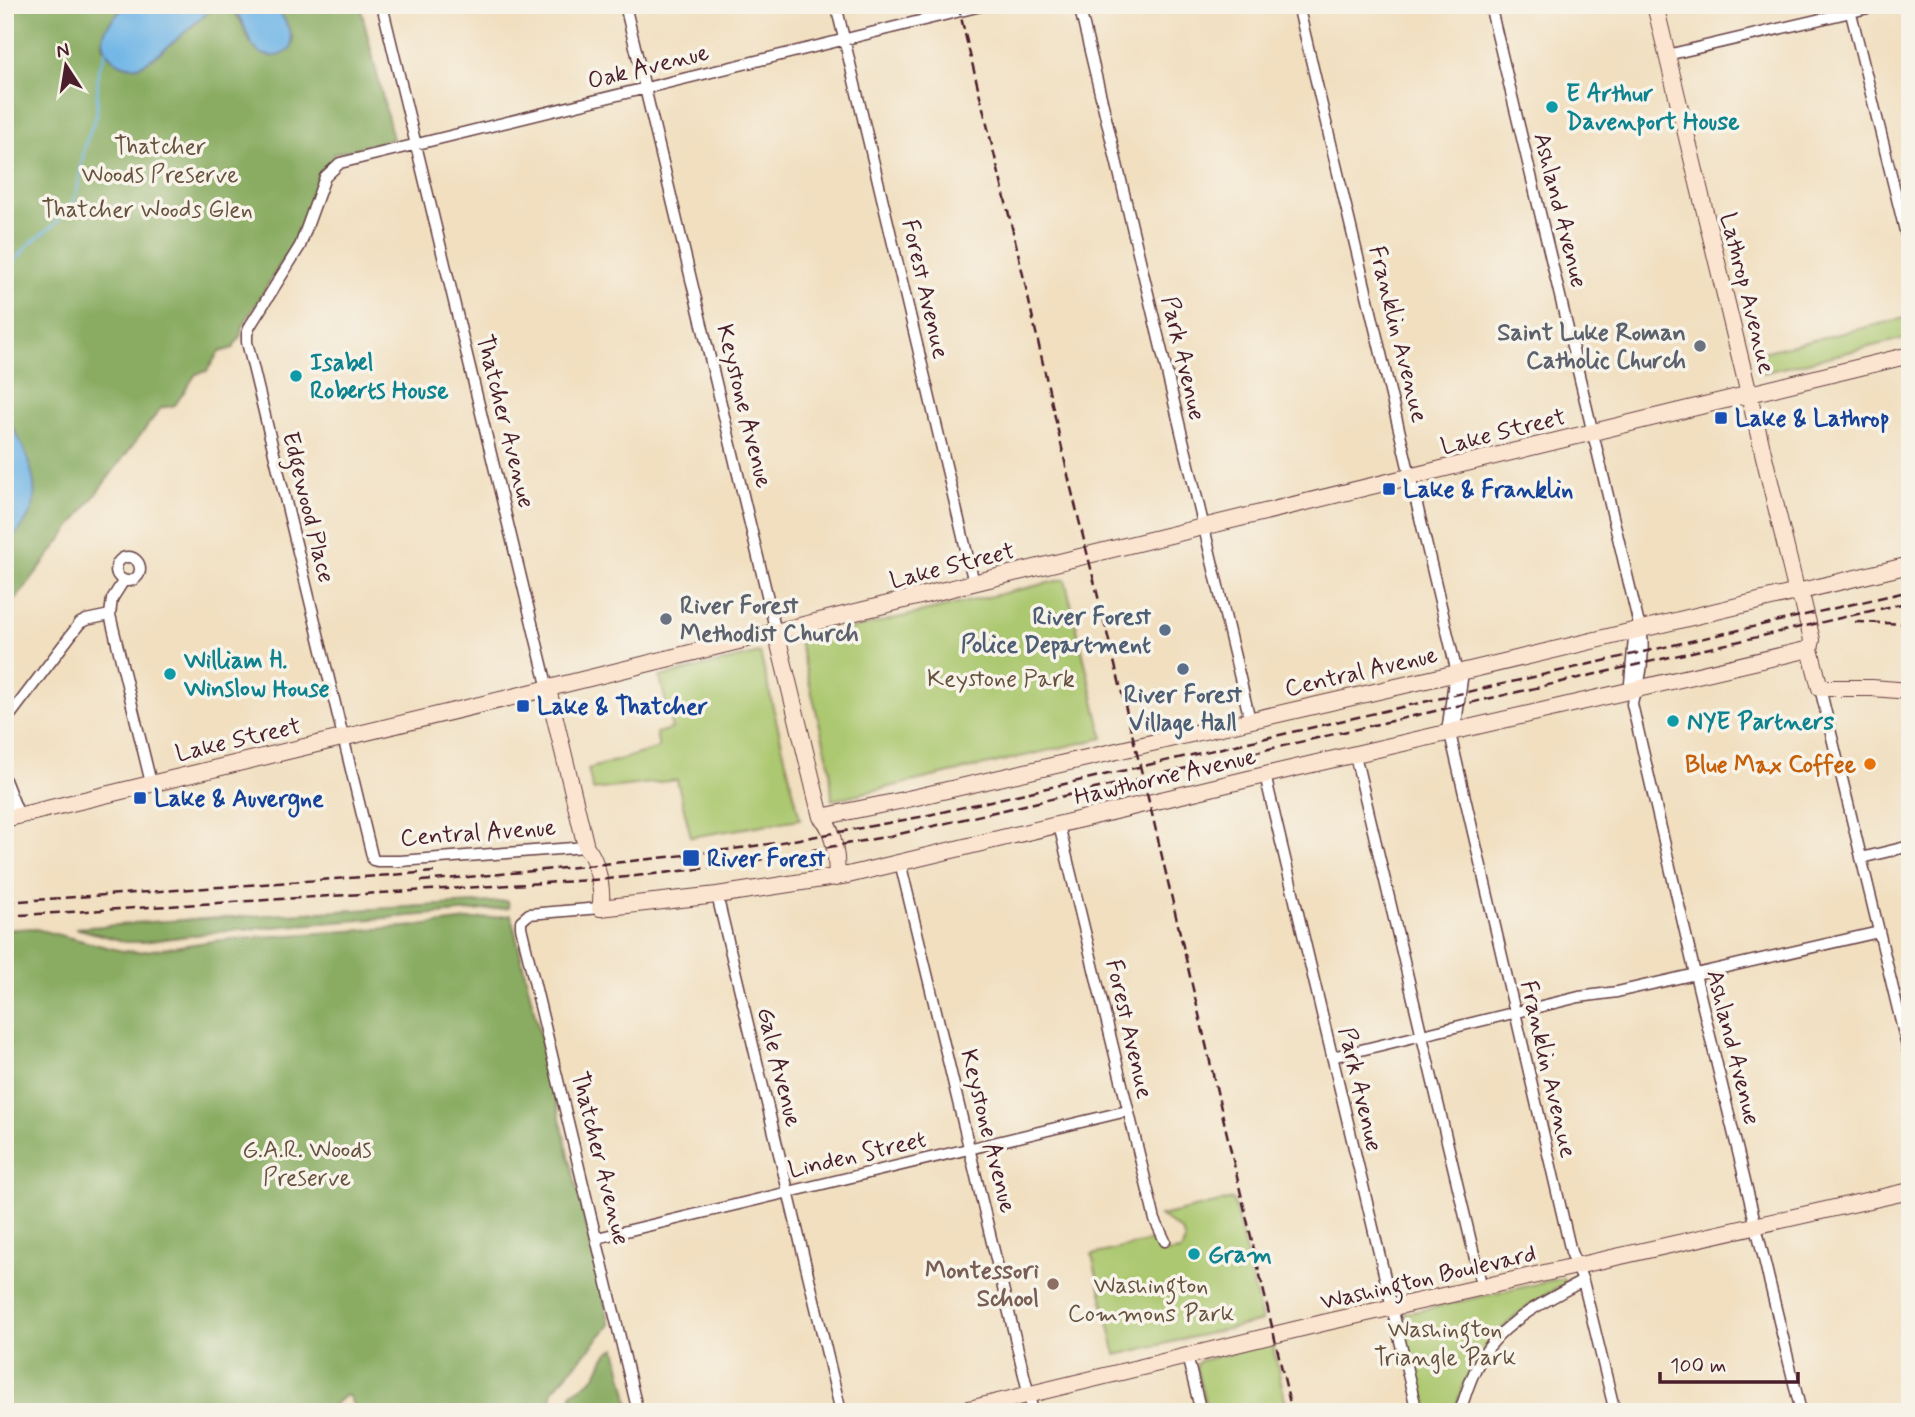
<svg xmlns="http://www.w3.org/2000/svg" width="1915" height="1417" font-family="Mynerve,sans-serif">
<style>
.green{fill:#acc86f;stroke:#7b744d;stroke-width:2}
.forest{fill:#89ac62;stroke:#6a6646;stroke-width:2}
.water{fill:#71b6e7;stroke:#5e6a89;stroke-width:2}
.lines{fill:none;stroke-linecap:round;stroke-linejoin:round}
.stream{stroke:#71b6e7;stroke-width:2.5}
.street-casing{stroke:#633c41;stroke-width:13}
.secondary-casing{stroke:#633c41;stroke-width:18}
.street{stroke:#fff;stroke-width:10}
.secondary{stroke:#fce5d0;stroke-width:16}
.rail{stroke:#4a1f2b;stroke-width:2.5;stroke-dasharray:10 5;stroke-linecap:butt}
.culture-dot{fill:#0f9aa8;stroke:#f7f3e8;stroke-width:2.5}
.worship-dot{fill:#6b7280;stroke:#f7f3e8;stroke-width:2.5}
.transit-dot{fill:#1a4fb4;stroke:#f7f3e8;stroke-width:2.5}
.service-dot{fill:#5c6f8a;stroke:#f7f3e8;stroke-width:2.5}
.food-dot{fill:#e8710a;stroke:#f7f3e8;stroke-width:2.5}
.education-dot{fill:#8d6e63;stroke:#f7f3e8;stroke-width:2.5}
.labels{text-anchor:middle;stroke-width:7;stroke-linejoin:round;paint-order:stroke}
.street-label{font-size:24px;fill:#4a1f2b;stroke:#f7f3e8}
.culture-label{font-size:24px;font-weight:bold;fill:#0d838f;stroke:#f7f3e8;text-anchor:start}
.park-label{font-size:24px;fill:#67523f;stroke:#f7f3e8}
.worship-label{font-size:24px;font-weight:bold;fill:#5b616d;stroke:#f7f3e8;text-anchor:end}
.transit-label{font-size:24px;font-weight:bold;fill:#164399;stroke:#f7f3e8;text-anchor:start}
.service-label{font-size:24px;font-weight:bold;fill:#4e5e75;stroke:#f7f3e8;text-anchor:end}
.food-label{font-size:24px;font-weight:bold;fill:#c56008;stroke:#f7f3e8;text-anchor:end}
.education-label{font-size:24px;font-weight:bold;fill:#785e54;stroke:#f7f3e8;text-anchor:end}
</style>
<rect width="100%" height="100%" fill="#f7f3e8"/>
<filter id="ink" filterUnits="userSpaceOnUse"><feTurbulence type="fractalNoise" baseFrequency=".0143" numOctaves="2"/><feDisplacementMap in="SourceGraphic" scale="14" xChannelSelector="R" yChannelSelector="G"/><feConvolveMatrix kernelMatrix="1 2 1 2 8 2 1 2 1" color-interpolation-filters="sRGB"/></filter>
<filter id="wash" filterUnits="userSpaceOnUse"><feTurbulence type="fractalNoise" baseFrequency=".00686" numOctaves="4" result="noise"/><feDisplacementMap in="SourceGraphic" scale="28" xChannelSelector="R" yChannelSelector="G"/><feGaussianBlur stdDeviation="1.57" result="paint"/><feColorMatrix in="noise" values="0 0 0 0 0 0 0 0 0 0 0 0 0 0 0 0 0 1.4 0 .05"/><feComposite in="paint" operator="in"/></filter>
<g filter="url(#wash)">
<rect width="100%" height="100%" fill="#f1dfc0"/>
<path class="green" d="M1909,317L1910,337L1762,373L1758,353Z
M1065,579L1103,738L832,800L830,767L799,641Z
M760,653L800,819L691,837L677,780L593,790L588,769L659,748L656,733L672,729L660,677Z
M1233,1199L1262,1321L1116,1355L1092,1255L1150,1241L1163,1253L1181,1251L1185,1241L1182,1231L1160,1216Z
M1563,1278L1565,1281L1564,1285C1511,1310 1470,1354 1454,1412H1423L1401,1319L1405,1314Z
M1272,1343L1288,1412H1207L1196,1366L1200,1361Z"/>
<path class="forest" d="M5,5H127C115,16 88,44 112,56C120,61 131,63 140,66L163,50L210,10C260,0 229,58 281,55L293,42L291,34L276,5H360L393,139L333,154V160L324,168L320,175L295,240L242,327L240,338L234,345V348L219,352L207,371L196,374L175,405L161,408L17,598L5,602V547L23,524L11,422L5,415Z
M508,901L509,908L224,931L143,942H127L75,928L132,924L133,923Z
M511,915L610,1325L553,1390L549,1412H356L349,1396H344L326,1412H5V930L32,928L122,951L139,952L221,940L418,926Z
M616,1348L631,1412H616L609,1403L600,1401L590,1412H579L571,1402L572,1393C579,1388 591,1382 596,1375C603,1364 601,1355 616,1348Z"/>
<path class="water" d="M127,5H276C283,18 295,34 291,49C282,55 275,58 265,55C244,48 249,20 232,10C226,6 217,9 210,10C195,23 154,62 137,66C129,68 118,64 112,58C92,38 110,20 127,5Z
M5,415C21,437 40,479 33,506C29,521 15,535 5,547Z"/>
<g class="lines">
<path class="stream" d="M5,274L28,245L55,224L69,209L77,191L85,145L97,114L98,71L106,51"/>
</g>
</g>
<g filter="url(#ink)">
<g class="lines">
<defs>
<path id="street" d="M382,5L548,689
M625,5L776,632
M836,5L974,583
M1079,5L1250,720
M1298,5L1457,673L1462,679L1456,724L1451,733
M1490,5L1640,629C1645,639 1642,670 1639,681C1636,689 1633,695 1632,704L1695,974L1801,1412
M1849,5L1910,251
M1667,55L1881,5
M116 569a12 12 0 1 1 24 0a12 12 0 1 1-24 0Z
M110,615L151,783
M1457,673L1454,681L1448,725L1571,1252L1583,1281L1615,1412
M1820,688L1910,1059
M1634,691L1630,683L1634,638L1640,629
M5,722L80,623L86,620L110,615L112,599L124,580
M1355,755L1482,1288
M1265,775L1417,1412
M5,780L19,815
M1059,825L1155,1220L1165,1241
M586,847L400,861H377L373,860L247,342V334L250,326L300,246L325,177L340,163L985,5
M1861,858L1910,846
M900,862L1033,1412
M717,895L841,1412
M600,908L529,914L521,921V927L638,1412
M1332,1057L1579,997L1617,992L1879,932
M597,1238L1127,1111
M1187,1356L1201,1412
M1460,1412C1467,1389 1475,1365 1489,1347C1512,1317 1551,1298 1583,1281"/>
<path id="secondary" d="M1655,5L1794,581L1796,591L1803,602L1812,640L1810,649L1820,688H1872L1910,691
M776,632L821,817C834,827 838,862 836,878
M548,689L586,847C597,859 604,892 600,908
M821,817L899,801L1457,673L1910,565
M5,819L529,693L985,580L1910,355
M600,908L717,895L848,875L1265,775L1810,649
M957,1412L1327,1322L1910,1191"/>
</defs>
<use href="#street" class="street-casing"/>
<use href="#secondary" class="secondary-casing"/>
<use href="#street" class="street"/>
<use href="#secondary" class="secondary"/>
<path class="rail" d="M958,5L1017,248L1070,484L1153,818L1292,1412
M1855,622L1910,624
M421,881C527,872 634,862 740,848C801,840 860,828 920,817L1910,591
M5,902L434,872
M5,916L608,879L699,869L764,859L890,836L1910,602"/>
</g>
</g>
<g class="culture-dot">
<circle cx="1552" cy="107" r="7"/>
<circle cx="296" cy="376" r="7"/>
<circle cx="170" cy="674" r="7"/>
<circle cx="1673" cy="721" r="7"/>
<circle cx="1194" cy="1254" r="7"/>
</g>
<g class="worship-dot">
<circle cx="1700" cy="346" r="7"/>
<circle cx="666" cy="619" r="7"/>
</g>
<g class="transit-dot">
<rect x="1714" y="411" width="14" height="14" rx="3.5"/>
<rect x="1382" y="482" width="14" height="14" rx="3.5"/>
<rect x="516" y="699" width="14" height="14" rx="3.5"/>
<rect x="133" y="791" width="14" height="14" rx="3.5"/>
<rect x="682" y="849" width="18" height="18" rx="3.5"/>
</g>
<g class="service-dot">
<circle cx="1165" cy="630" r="7"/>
<circle cx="1183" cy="669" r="7"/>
</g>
<circle class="food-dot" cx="1870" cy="764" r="7"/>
<circle class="education-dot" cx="1053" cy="1284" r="7"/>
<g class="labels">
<g class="street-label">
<text transform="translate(648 66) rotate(-14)" y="8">Oak Avenue</text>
<text transform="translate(1561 210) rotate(76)" y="8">Ashland Avenue</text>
<text transform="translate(926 289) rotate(77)" y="8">Forest Avenue</text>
<text transform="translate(1748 293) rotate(76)" y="8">Lathrop Avenue</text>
<text transform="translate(1399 334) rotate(76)" y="8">Franklin Avenue</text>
<text transform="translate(1184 358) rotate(77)" y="8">Park Avenue</text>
<text transform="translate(745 406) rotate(76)" y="8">Keystone Avenue</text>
<text transform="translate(506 421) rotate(76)" y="8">Thatcher Avenue</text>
<text transform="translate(1503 431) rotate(-14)" y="8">Lake Street</text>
<text transform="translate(309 507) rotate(76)" y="8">Edgewood Place</text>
<text transform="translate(952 565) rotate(-14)" y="8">Lake Street</text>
<text transform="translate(1361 671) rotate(-13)" y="8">Central Avenue</text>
<text transform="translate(238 739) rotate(-13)" y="8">Lake Street</text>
<text transform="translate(1165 776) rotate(-13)" y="8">Hawthorne Avenue</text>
<text transform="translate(478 832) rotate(-4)" y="8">Central Avenue</text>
<text transform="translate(1130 1029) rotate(77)" y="8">Forest Avenue</text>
<text transform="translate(1734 1047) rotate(76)" y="8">Ashland Avenue</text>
<text transform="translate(780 1067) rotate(76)" y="8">Gale Avenue</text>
<text transform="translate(1549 1069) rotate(77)" y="8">Franklin Avenue</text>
<text transform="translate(1361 1089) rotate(77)" y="8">Park Avenue</text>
<text transform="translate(989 1131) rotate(76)" y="8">Keystone Avenue</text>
<text transform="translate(857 1154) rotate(-13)" y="8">Linden Street</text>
<text transform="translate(601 1158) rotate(76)" y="8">Thatcher Avenue</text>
<text transform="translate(1428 1277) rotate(-13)" y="8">Washington Boulevard</text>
</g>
<g class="culture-label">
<text x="1566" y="101">E Arthur<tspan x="1566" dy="28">Davenport House</tspan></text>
<text x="310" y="370">Isabel<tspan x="310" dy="28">Roberts House</tspan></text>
<text x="184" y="668">William H.<tspan x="184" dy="28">Winslow House</tspan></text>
<text x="1687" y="729">NYE Partners</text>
<text x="1208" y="1262">Gram</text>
</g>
<g class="park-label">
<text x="160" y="154">Thatcher<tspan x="160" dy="28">Woods Preserve</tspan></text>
<text x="147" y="217">Thatcher Woods Glen</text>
<text x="1001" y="686">Keystone Park</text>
<text x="307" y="1157">G.A.R. Woods<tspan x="307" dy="28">Preserve</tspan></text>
<text x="1151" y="1293">Washington<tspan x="1151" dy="28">Commons Park</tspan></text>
<text x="1445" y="1337">Washington<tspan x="1445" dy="28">Triangle Park</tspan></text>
</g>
<g class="worship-label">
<text x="1686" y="340">Saint Luke Roman<tspan x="1686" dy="28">Catholic Church</tspan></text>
<text x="680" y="613" text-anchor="start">River Forest<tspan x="680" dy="28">Methodist Church</tspan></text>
</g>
<g class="transit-label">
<text x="1735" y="426">Lake &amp; Lathrop</text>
<text x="1403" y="497">Lake &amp; Franklin</text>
<text x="537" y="714">Lake &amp; Thatcher</text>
<text x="154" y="806">Lake &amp; Auvergne</text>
<text x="707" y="866">River Forest</text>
</g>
<g class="service-label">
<text x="1151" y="624">River Forest<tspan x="1151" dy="28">Police Department</tspan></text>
<text x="1183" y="702" text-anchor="middle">River Forest<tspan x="1183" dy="28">Village Hall</tspan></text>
</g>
<g class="food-label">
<text x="1856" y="772">Blue Max Coffee</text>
</g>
<g class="education-label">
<text x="1039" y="1278">Montessori<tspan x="1039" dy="28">School</tspan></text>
</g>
</g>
<rect width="1915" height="1417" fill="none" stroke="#f7f3e8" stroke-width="28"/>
<g transform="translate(66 66) rotate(348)" stroke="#f7f3e8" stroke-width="5" paint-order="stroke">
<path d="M0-5L12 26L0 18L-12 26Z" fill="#4a1f2b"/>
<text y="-10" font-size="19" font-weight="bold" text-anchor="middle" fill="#4a1f2b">N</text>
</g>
<path d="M1660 1372v10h138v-10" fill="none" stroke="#4a1f2b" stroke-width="3.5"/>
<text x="1670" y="1372" font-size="21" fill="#4a1f2b" stroke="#f7f3e8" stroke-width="5" paint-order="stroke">100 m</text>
</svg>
